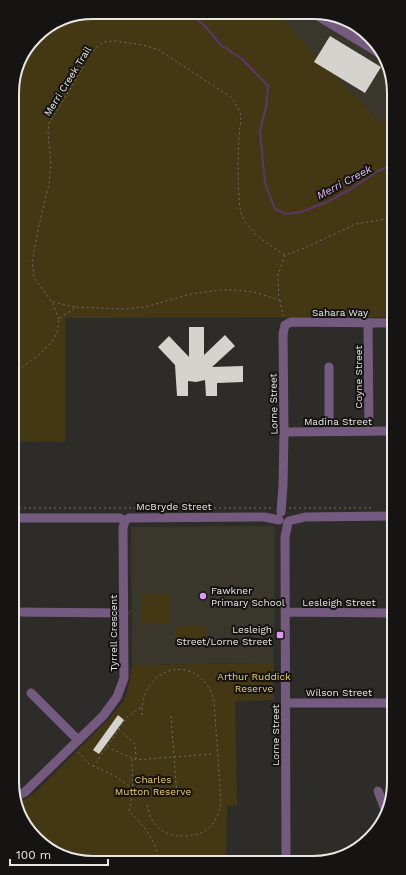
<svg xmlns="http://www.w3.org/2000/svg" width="406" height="875" font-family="'Work Sans',sans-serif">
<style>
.built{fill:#39362b}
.green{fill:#443814}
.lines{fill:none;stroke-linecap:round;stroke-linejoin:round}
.stream{stroke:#5b3868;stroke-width:2}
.building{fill:#d5d3ce}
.path{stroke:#706f6b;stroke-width:1;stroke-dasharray:2 3;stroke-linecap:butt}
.minor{stroke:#755a80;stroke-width:9}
.poi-dot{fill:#db99f5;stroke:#151412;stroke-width:1.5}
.labels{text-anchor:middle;stroke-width:4;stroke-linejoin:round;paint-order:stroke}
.street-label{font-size:10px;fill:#e8e7e4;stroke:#151412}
.poi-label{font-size:10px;fill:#e8e7e4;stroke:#151412;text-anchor:start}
.park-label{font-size:10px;fill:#edcd70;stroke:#151412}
.water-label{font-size:11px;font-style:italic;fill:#e6baf7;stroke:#151412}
.rim{fill:none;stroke:#e8e7e4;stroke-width:2}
</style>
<rect width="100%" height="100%" fill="#2d2c28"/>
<path class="built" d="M276,13L329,14L370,35L391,72V117L380,122Z
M273,526L275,529L274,663L132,665L131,527Z"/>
<path class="green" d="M93,12L276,13L380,122L391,117L392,317L65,318V442L13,441L12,87L20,57L39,32L62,18Z
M142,594H170V623H142Z
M175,626H205V640H175Z
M274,663V700L235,701L237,805L227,806L226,861H77L39,843L16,805L36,792L108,720L124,700L129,685L132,665Z"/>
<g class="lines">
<path class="stream" d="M188,13L203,24L221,45L242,59L268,86L266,107L260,131L265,183L275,209L286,214L301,212L327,202L349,190L378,171L392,165"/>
</g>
<path class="building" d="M330,36L381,67L365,93L314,62Z
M189,327H204V355L225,335L235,346L212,367L243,366V382L217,383V396H206L205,380L196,382L188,381V396H177L175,365L158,347L169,336L189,357Z
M118,715L124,720L99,754L93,750Z"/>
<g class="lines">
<path class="path" d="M280,300L283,316
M53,302L75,307
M59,319L52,302L34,278L32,262L38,230L49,184L51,164L48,133L49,123L75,81L89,56L96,48L103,42L115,41L143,45L159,50L232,98C245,117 240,117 239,138C238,152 237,205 242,216C251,234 268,244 285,255
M13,372C26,365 50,349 56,334C58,330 58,324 59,319L76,307L123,309L145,307L191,294L220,290H235L254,292L279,300L278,275L285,255L300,250L356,224L392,218
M14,508H274
M289,508H374
M142,715C140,664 201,651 214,701L221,802C219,812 216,822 208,829C198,837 177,838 166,833C160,830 155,825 152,820C149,816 149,810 147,805
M171,716L177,797
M119,729L135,744L136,759
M107,747L136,760L212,754
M78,752L89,764L115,776L133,789
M132,759L133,793L129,811C143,825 157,840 158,861
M93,767L127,717L141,707"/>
<path class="minor" d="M321,18L369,47L373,40
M369,47L382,55
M368,323L369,431
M329,367V431
M284,432L393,431
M281,512L283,486L284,432L283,334L285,325L291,322L392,323
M14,518H120L125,521L129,518L264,517L279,520
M289,521L305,517L393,516
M14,612L124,613
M285,612L393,613
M31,693L78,740
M286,703H393
M378,791L385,809
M15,797L25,792L103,716L117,697L124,678L123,528L125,521
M286,860L285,537L288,522"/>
</g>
<g class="poi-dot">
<circle cx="203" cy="596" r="4"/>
<rect x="276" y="631" width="8" height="8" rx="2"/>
</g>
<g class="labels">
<g class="street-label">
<text transform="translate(67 81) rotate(-58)" y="4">Merri Creek Trail</text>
<text x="340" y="316">Sahara Way</text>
<text transform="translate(358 377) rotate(-90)" y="4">Coyne Street</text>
<text transform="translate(273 404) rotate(-91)" y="4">Lorne Street</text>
<text x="338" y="425">Madina Street</text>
<text x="174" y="510">McBryde Street</text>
<text x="339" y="606">Lesleigh Street</text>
<text transform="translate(113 633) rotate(-90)" y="4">Tyrrell Crescent</text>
<text x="339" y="696">Wilson Street</text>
<text transform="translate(275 735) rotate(-90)" y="4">Lorne Street</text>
</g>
<g class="poi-label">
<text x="211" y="594">Fawkner<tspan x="211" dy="12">Primary School</tspan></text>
<text x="272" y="633" text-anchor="end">Lesleigh<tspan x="272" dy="12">Street/Lorne Street</tspan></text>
</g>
<g class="park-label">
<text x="254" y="680">Arthur Ruddick<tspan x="254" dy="12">Reserve</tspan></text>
<text x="153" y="783">Charles<tspan x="153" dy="12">Mutton Reserve</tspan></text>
</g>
<g class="water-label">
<text transform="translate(344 182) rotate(-28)" y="4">Merri Creek</text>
</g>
</g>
<path d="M0 0H406V875H0ZM93 19H313A74 74 0 0 1 387 93V782A74 74 0 0 1 313 856H93A74 74 0 0 1 19 782V93A74 74 0 0 1 93 19Z" fill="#151412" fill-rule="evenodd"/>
<path class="rim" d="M93 19H313A74 74 0 0 1 387 93V782A74 74 0 0 1 313 856H93A74 74 0 0 1 19 782V93A74 74 0 0 1 93 19Z"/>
<path d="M10 859v6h98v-6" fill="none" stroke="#e8e7e4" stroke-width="2"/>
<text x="16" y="859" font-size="12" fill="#e8e7e4" stroke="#151412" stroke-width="3" paint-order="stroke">100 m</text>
</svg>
